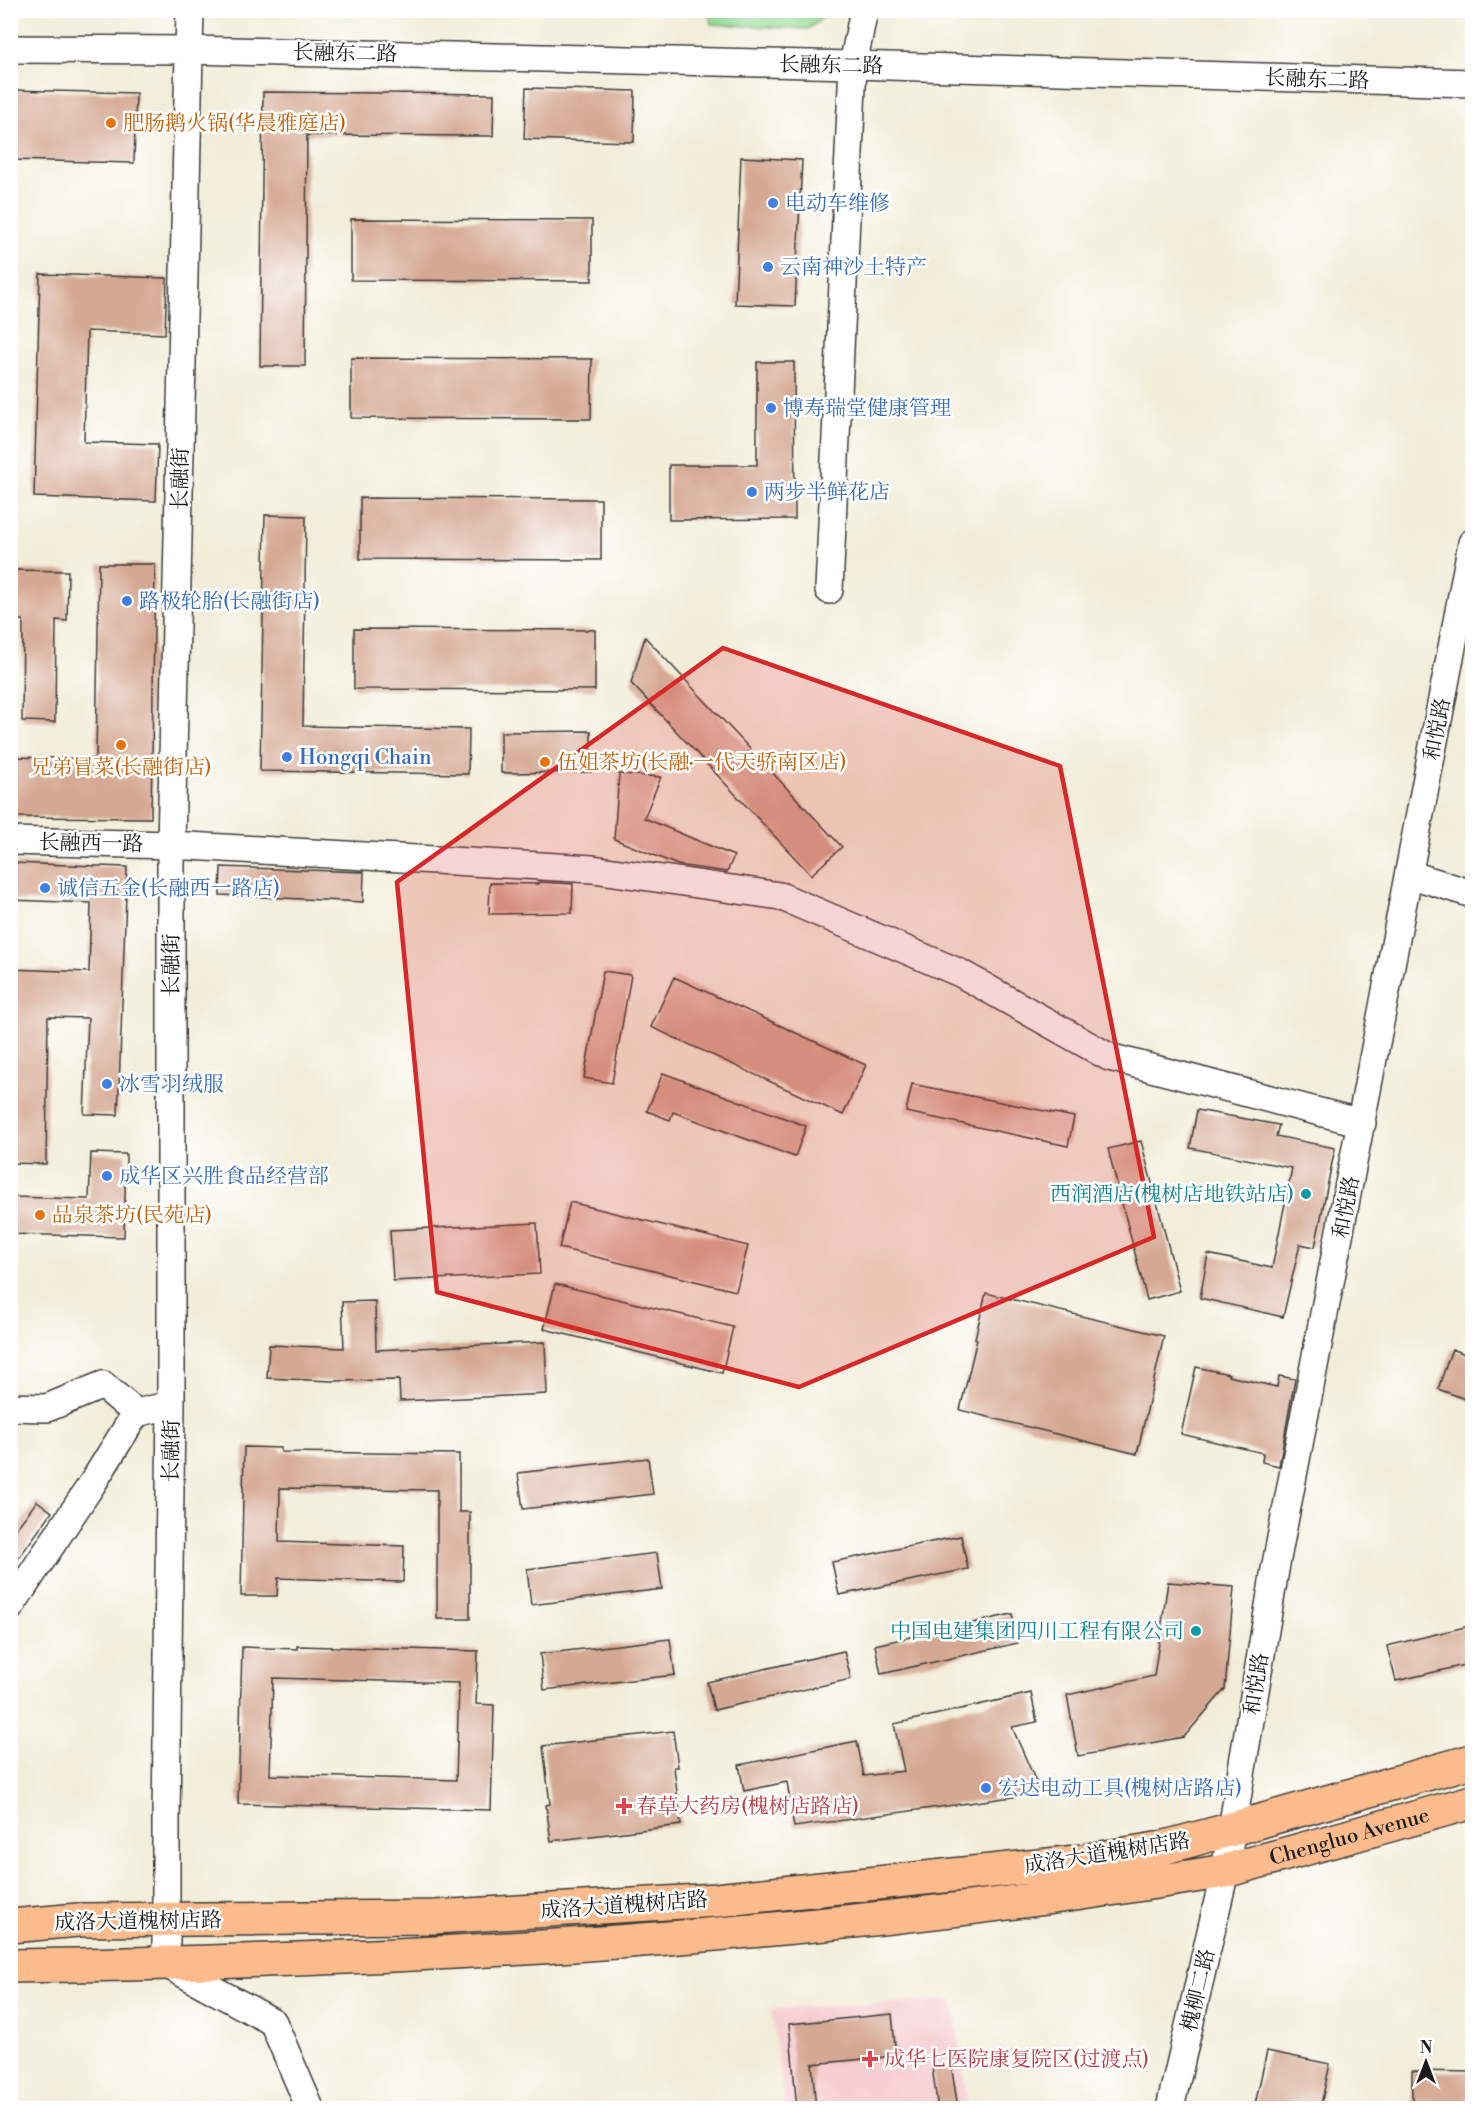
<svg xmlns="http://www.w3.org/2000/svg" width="1483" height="2119" font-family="'Libre Bodoni','Noto Serif SC',serif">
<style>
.built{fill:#f7cfd3}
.green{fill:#95db95;stroke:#587c58;stroke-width:1.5}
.building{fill:#d5a893;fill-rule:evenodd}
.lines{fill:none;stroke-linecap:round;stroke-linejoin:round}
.minor-casing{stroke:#3c3b38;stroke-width:30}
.major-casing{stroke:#3c3b38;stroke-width:36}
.highway-casing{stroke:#3c3b38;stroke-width:36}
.minor{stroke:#fff;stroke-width:27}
.major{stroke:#fbbb8c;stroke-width:33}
.highway{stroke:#fbbb8c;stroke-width:33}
.marked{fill:#d62828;fill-opacity:0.2;stroke:#d62828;stroke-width:4.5;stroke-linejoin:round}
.food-dot{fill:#e8710a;stroke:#fff;stroke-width:2}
.shop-dot{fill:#3f7fe0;stroke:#fff;stroke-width:2}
.culture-dot{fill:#0f9aa8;stroke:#fff;stroke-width:2}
.health-dot{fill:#e0444e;stroke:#fff;stroke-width:2}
.labels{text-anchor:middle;stroke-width:5;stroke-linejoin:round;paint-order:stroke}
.street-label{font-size:21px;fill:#1c1c1c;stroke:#fff}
.food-label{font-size:21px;fill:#c56008;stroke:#fff;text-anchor:start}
.shop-label{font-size:21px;fill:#366cbe;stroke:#fff;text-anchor:start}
.culture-label{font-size:21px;fill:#0d838f;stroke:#fff;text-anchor:end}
.health-label{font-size:21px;fill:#be3a42;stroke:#fff;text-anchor:start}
</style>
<rect width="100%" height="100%" fill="#fff"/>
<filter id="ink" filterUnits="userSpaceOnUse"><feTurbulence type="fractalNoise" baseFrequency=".0167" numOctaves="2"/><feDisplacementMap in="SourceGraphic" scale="12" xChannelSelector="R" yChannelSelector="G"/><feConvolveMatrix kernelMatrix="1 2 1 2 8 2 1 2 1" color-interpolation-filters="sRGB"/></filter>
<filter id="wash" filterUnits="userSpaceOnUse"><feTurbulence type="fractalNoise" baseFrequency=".008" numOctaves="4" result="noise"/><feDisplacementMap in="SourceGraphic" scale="24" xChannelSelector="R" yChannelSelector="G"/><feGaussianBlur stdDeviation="1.35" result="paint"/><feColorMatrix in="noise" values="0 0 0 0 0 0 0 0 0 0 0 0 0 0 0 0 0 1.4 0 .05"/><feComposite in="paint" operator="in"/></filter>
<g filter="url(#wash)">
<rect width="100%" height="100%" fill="#f2edd9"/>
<path class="built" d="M953,2000L968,2108H785L771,2009Z"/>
<path class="green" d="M709,11V10L831,11L808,29L711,24Z"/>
<g id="blocks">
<path class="building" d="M526,88L635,91L634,142L524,139Z
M10,90L136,93L134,163L10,160Z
M263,92L494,94L493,136L307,135L305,366H260Z
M741,157L802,160L795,306L735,304Z
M351,219L592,220V281L351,280Z
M40,274L167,278L165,334L87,331L84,442L158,444L156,501L34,497Z
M351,358L592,359L591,419L351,418Z
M757,362H794L795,519L669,520V465H757Z
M360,498L601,499V560L360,559Z
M265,515L306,516L303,726L469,729L468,774L260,771Z
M99,564H155L151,818L10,817V757L96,759Z
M10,570L68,571L67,621L56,620L55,722L22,721L23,620H10Z
M354,629L595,630V690L354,689Z
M645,637L842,847L811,875L631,683Z
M591,731V772L501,773V732Z
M619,774L661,777L644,818L734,856L727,872L678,865L614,839Z
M10,863L127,867L118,1115L84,1114L88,1018L48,1017L46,1164L10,1163V969L89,972L91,903L10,900Z
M221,867L364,872L363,902L220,895Z
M539,882L573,884L572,913L489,914L490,883L539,884Z
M603,971L631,975L612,1083L584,1078Z
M674,977L866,1065L843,1115L651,1027Z
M663,1073L806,1126L795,1157L673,1112L670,1120L647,1111Z
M912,1084L1074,1117L1068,1146L906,1112Z
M1197,1110L1279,1125L1276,1136L1335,1148L1315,1247L1300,1244L1283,1317L1200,1298L1208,1254L1272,1268L1292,1168L1190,1148Z
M1141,1141L1180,1291L1147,1300L1108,1149Z
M91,1153L126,1154L124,1237L10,1234V1197L89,1199Z
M570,1202L748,1246L736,1291L559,1248Z
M537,1223L540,1274L393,1281L390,1230Z
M555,1284L733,1327L722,1373L544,1329Z
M986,1293L1164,1336L1137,1454L960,1410L977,1339L975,1338Z
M375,1301L376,1350L545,1342L547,1394L400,1401L399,1380L331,1381L267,1378L269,1345L344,1348L342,1302Z
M1452,1349L1473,1357V1402L1438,1389Z
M1196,1367L1229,1374L1228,1376L1277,1387L1279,1376L1295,1379L1279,1466L1262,1462L1263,1453L1181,1434Z
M244,1447L281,1448V1452L459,1454V1512H470V1619H437V1490L280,1488L279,1542L404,1546L403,1582L278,1578L277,1596H241Z
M648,1458L653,1494L523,1509L518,1473Z
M37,1501L52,1512L10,1570V1537Z
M961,1536L968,1569L839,1595L832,1562Z
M657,1553L662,1589L531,1605L527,1569Z
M1168,1582L1234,1587L1225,1689L1184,1737L1078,1756L1067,1695L1154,1676Z
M1012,1614L1018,1643L881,1674L875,1645Z
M1473,1625V1663L1396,1681L1387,1646Z
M670,1639L675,1675L544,1690L540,1654Z
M297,1646L478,1651L476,1704L494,1705L491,1810L238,1804L242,1647L297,1649ZM273,1678L459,1683L456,1780L270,1775Z
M844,1651L851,1679L714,1710L707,1682Z
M1031,1693L1037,1722L1012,1727L1041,1793L794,1827L787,1782L744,1791L739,1765L857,1741L864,1776L904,1771L894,1724Z
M673,1731L678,1767H674L681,1825L551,1841L546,1805L550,1804L543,1746Z
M892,2014L896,2056L812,2064L816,2109H797L789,2024Z
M1267,2051L1330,2064L1320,2109H1254Z
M951,2064L958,2109H938L932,2067Z
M1412,2071L1473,2072V2109H1412Z"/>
</g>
</g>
<g filter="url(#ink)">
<use href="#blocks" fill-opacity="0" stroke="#3c3b38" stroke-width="1.5"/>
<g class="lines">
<defs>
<path id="minor" d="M190,10L171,845V1405L166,1822V1964L273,2022L310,2108
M10,49L189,50L853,65L1472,83
M829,590L853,65L864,10
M10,841L171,845L593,869L780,896L960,973L1109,1057L1362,1123
M1409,874L1472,894
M10,1407L47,1408L103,1385L136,1413
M10,1607L92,1484L136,1413L171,1405
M1170,2108L1225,1871L1276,1564L1472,543"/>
<path id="major" d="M10,1926L78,1920L435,1917L716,1900L1076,1862L1162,1848L1232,1829
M10,1966C417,1961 824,1938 1225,1871"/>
<g id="highway">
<path d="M1232,1829L1472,1761"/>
<path id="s1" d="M1225,1871L1472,1802"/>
</g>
</defs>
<use href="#minor" class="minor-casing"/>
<use href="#major" class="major-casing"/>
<use href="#highway" class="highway-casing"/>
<use href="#minor" class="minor"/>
<use href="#major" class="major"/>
<use href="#highway" class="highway"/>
</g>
</g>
<path class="marked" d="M723,648L1060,766L1154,1237L799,1387L437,1292L397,882Z"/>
<g class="food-dot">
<circle cx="111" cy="123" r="6"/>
<circle cx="121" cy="745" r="6"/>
<circle cx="545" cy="762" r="6"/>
<circle cx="40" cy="1215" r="6"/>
</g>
<g class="shop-dot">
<circle cx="773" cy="203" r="6"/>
<circle cx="768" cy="267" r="6"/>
<circle cx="771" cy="408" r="6"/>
<circle cx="752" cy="492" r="6"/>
<circle cx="127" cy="601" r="6"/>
<circle cx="287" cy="757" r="6"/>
<circle cx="45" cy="888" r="6"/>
<circle cx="107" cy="1084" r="6"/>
<circle cx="107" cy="1176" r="6"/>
<circle cx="986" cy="1788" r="6"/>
</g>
<g class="culture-dot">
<circle cx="1306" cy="1194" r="6"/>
<circle cx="1196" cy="1631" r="6"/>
</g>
<g class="health-dot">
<path d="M621 1797h6v6h6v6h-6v6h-6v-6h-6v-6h6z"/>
<path d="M867 2050h6v6h6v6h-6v6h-6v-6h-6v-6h6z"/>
</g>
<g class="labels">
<g class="street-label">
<text transform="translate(345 53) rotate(1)" y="7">长融东二路</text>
<text transform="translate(831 65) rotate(1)" y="7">长融东二路</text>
<text transform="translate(1317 79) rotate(2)" y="7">长融东二路</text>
<text transform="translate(180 479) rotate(-89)" y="7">长融街</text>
<text transform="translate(1437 729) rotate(-79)" y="7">和悦路</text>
<text transform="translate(91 843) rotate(1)" y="7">长融西一路</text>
<text transform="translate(171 965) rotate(-90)" y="7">长融街</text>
<text transform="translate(1346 1207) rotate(-79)" y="7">和悦路</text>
<text transform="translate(171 1451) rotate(-89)" y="7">长融街</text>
<text transform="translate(1256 1684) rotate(-81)" y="7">和悦路</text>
<text dy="7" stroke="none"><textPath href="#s1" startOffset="129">Chengluo Avenue</textPath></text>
<text transform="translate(1107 1853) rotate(-9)" y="7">成洛大道槐树店路</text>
<text transform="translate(624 1905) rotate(-4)" y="7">成洛大道槐树店路</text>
<text transform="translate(138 1921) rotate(-1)" y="7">成洛大道槐树店路</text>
<text transform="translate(1198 1990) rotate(-77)" y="7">槐柳二路</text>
</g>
<g class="food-label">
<text x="123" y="130">肥肠鹅火锅(华晨雅庭店)</text>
<text x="557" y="769">伍姐茶坊(长融·一代天骄南区店)</text>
<text x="121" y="774" text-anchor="middle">兄弟冒菜(长融街店)</text>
<text x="52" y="1222">品泉茶坊(民苑店)</text>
</g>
<g class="shop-label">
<text x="785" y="210">电动车维修</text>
<text x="780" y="274">云南神沙土特产</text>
<text x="783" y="415">博寿瑞堂健康管理</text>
<text x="764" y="499">两步半鲜花店</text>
<text x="139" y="608">路极轮胎(长融街店)</text>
<text x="299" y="764">Hongqi Chain</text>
<text x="57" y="895">诚信五金(长融西一路店)</text>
<text x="119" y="1091">冰雪羽绒服</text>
<text x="119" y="1183">成华区兴胜食品经营部</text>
<text x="998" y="1795">宏达电动工具(槐树店路店)</text>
</g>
<g class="culture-label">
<text x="1294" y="1201">西润酒店(槐树店地铁站店)</text>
<text x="1184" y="1638">中国电建集团四川工程有限公司</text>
</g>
<g class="health-label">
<text x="636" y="1813">春草大药房(槐树店路店)</text>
<text x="884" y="2066">成华七医院康复院区(过渡点)</text>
</g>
</g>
<rect width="1483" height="2119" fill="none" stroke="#fff" stroke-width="36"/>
<g transform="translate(1426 2062)" stroke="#ffffff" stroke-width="4.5" paint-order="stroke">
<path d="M0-4.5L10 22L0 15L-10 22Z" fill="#1c1c1c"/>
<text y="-9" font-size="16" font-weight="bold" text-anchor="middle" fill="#1c1c1c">N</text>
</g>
</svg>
